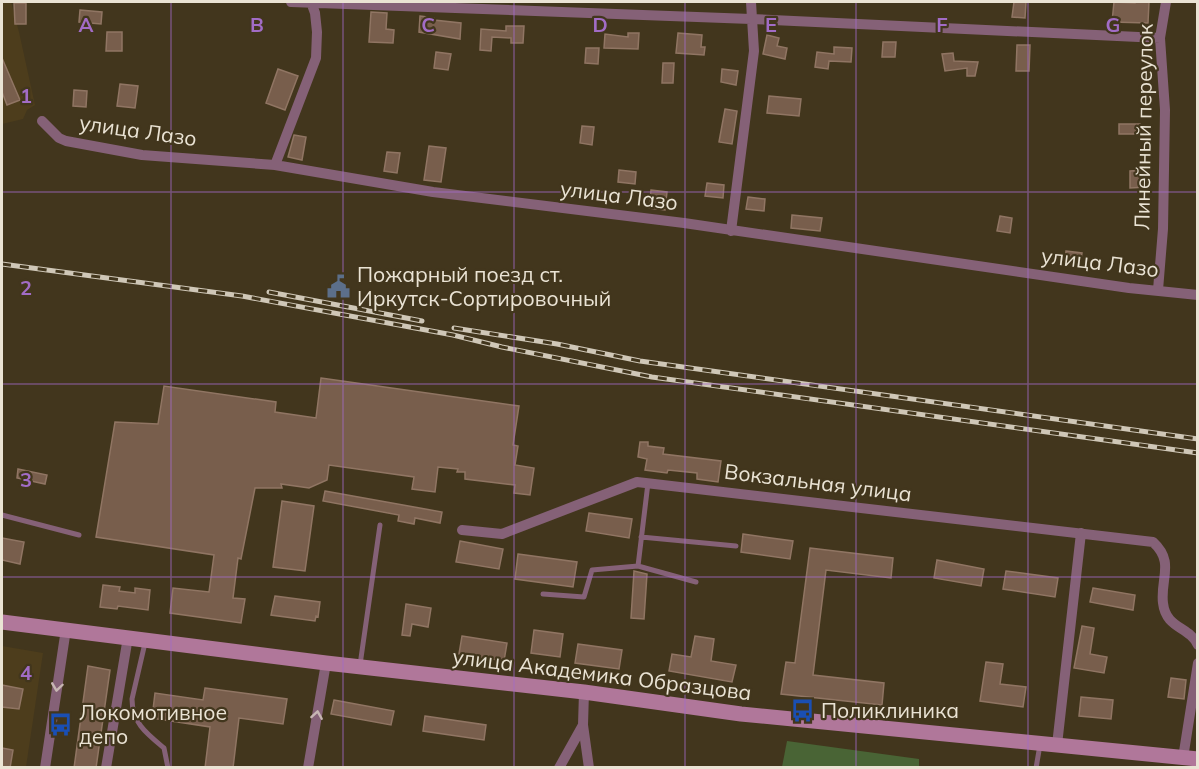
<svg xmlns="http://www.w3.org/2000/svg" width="1199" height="769" font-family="Mulish,sans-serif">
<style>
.built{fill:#4d3d1c}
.green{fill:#496435}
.building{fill:#785e4c;stroke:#907563;stroke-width:1.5}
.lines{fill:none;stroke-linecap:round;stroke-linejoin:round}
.lane{stroke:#856177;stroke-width:5}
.street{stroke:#856177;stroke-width:10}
.secondary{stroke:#b0779a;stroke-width:15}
.rail-casing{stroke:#cfc7b7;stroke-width:5}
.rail{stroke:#42361d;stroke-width:3;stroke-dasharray:9;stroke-linecap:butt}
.oneway{stroke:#c7b6b3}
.grid{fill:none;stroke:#a26cc6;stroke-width:1.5;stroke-opacity:0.55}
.labels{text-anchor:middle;stroke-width:4.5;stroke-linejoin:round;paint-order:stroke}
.street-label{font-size:21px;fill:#eae3d4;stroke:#42361d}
.poi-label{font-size:21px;fill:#eae3d4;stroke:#42361d;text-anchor:start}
.grid-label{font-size:20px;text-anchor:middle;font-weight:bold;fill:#a26cc6;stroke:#42361d;stroke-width:4.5;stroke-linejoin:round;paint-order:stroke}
</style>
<rect width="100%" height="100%" fill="#42361d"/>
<path class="built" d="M2,2H11L19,32L35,105L27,110L23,119L2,124Z
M2,646L43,653L26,767H2Z"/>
<path class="green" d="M787,741L919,759V767H782Z"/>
<path class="building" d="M1014,2H1026L1025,18L1012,17Z
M1114,2L1135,3V2H1149L1148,23L1112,22Z
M14,3H26V24H15Z
M80,10L102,12L101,24L79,22Z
M371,12L387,13L386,29L394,30L393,43L369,42Z
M420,16L434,18V20L461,23L460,39L419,32Z
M506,26H524L523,43H511V38L492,37L491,51L480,50L481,29L506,31Z
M107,32H122V51H106Z
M628,33H639L638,49L604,48L605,34L628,37Z
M678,33L702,35L701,47H705L704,55L676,53Z
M767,35L779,38L777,46L787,48L785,59L763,54Z
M883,42H896L895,57H882Z
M1017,45H1030L1029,71H1016Z
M834,47L852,48L851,62L829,61L828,69L815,67L817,52L834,54Z
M586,48H599L598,64L585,63Z
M436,52L451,54L448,70L434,68Z
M953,53L954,61L978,62L975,76H967V68L945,71L942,54Z
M2,58L20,100L7,105L2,92Z
M663,63H674L673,83H662Z
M278,69L298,76L285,110L266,103Z
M722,69L738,71L736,85L721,82Z
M120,84L138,86L135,108L117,106Z
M74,90L87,91L86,107L73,106Z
M769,96L801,99L799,116L767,113Z
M725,109L737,111L732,144L719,142Z
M1119,124H1140V134H1119Z
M582,126L594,127L592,145L580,143Z
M294,135L306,137L302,160L288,157Z
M429,146L446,148L441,182L424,180Z
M387,152L400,153L397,173L384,171Z
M619,170L636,172L635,184L618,182Z
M1146,170L1147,187L1130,188V171Z
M707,183L724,185L723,198L705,196Z
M651,190L667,192L665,210L649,208Z
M748,197L765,199L764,211L746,209Z
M792,215L822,218L820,231L791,228Z
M1000,216L1012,218L1010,233L997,231Z
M1066,251L1082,253L1080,265L1065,264Z
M321,378L519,406L513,445L518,446L515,465L534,468L530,495L514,493L515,485L465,479V472H457L458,469L438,467L435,492L412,489L414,477L329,465L327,480L309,488L281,484L282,488H255L241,559L238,558L233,598L245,599L241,623L170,613L173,588L209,592L214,555L96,537L115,422L158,424L164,386L276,402L275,412L316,418Z
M640,442H648V446L664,448L663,454L721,461L718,482L697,479V473L668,470L667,473L645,470L647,459L638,457Z
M18,469L47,475L45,484L17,478Z
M325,491L442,512L440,523L415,518L414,524L398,521L399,515L323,501Z
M282,501L314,506L305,571L273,567Z
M589,513L632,519L629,538L586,531Z
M743,534L793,541L790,559L741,552Z
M2,538L24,542L20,564L2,560Z
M460,541L503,549L499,569L456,562Z
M810,548L893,558L891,578L826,570L813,675L884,683L882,705L781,694L786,662L795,663Z
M518,554L577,562L573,587L515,579Z
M937,560L984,569L981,586L934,578Z
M634,571L647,574L644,619L631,618Z
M1006,571L1058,578L1055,597L1003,589Z
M103,585L120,587L119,591L135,593V588L150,590L148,610L118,606L117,609L100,607Z
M1093,588L1135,595L1133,610L1090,602Z
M275,596L320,602L318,617L316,616L315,621L271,615Z
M406,604L431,608L428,627L412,624L410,636L402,635Z
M1082,626L1094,628L1090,654L1107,657L1104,673L1074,668Z
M534,630L563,634L560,657L531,653Z
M462,636L507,643L504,661L459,654Z
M695,636L714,639L711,661L736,665L732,682L669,671L672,654L691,657Z
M578,644L622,650L619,669L575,663Z
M986,662L1003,664L1000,684L1026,687L1023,707L980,701Z
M88,666L110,670L96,768H74Z
M1171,678L1186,680L1184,699L1168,697Z
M2,685L23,689L19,709L2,707Z
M205,688L287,699L283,724L239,718L233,768H205L210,727L152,718L155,693L203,700Z
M1081,697L1113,700L1111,719L1079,716Z
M334,700L394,711L391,725L331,714Z
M425,716L486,725L484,740L423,731Z
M2,748L13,750L10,768H2Z"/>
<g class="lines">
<path class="lane" d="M2,515L79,535
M641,537L736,546
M638,566L648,483
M543,594L584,597L592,570L638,566L696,582
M145,643L132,699C132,723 147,734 164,748L168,768
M360,665L380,525
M1036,768L1040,745"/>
<path class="street" d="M291,2L751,19L1160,38
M42,121L59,138L66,141L142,155L275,165L433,192L684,223L1129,288L1198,295
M275,165L316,58L317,32L315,13L311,2
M731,231L754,51L751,2
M1158,290L1163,229L1165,110L1160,38L1166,2
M462,530L502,534L637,482L1153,542C1175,562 1160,579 1163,603C1166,629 1189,626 1198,645
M584,692L583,725L589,768
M1057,745L1081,533
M1183,758L1198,663
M45,768L66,629
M106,768L128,637
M308,768L326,663
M559,768L583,725"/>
<path class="secondary" d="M2,622L326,663L584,692L741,714L1198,759"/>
<defs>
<path id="rail" d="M2,264L242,296L453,335L502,347L652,377L1198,453
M269,292L422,321
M454,328L557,344L640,361L1198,439"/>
</defs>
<use href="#rail" class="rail-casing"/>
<use href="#rail" class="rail"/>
</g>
<defs><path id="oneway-chevron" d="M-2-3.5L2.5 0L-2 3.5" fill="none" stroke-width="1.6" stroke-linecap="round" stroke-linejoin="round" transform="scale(1.5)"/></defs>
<g class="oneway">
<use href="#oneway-chevron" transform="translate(57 687) rotate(98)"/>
<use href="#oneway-chevron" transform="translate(317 715) rotate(-81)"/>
</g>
<path class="grid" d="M171,2V768M343,2V768M514,2V768M685,2V768M856,2V768M1028,2V768M2,192H1198M2,384H1198M2,577H1198"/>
<defs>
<symbol id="civic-bare" viewBox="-9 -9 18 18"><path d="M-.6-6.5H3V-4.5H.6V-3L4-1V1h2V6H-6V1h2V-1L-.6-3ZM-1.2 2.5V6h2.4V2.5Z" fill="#5c6f8a" stroke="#42361d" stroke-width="2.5" paint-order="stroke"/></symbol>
<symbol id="bus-bare" viewBox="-9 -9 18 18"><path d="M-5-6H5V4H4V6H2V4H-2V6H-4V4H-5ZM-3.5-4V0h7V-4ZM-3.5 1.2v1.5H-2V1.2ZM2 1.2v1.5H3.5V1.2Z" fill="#1a4fb4" stroke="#42361d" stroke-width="2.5" paint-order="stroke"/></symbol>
</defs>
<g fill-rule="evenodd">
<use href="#civic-bare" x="322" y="270" width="33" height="33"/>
<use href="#bus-bare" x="786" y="694" width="33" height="33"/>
<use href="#bus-bare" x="44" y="708" width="33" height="33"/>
</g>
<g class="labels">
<g class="street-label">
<text transform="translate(1144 127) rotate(-89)" y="7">Линейный переулок</text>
<text transform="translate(138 131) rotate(8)" y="7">улица Лазо</text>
<text transform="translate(619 196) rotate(7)" y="7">улица Лазо</text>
<text transform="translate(1100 263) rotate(7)" y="7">улица Лазо</text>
<text transform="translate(818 483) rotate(7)" y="7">Вокзальная улица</text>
<text transform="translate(602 675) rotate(7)" y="7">улица Академика Образцова</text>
</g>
<g class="poi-label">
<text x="357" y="282">Пожарный поезд ст.<tspan x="357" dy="24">Иркутск-Сортировочный</tspan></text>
<text x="821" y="718">Поликлиника</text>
<text x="79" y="720">Локомотивное<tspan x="79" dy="24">депо</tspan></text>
</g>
</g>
<g class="grid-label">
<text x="86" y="32">A</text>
<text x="257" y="32">B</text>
<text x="428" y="32">C</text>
<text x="600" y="32">D</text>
<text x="771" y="32">E</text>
<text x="942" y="32">F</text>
<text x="1113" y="32">G</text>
<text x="26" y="103">1</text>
<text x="26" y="295">2</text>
<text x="26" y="487">3</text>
<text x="26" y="680">4</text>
</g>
<rect width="1199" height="769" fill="none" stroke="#eae3d4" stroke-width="6"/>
</svg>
